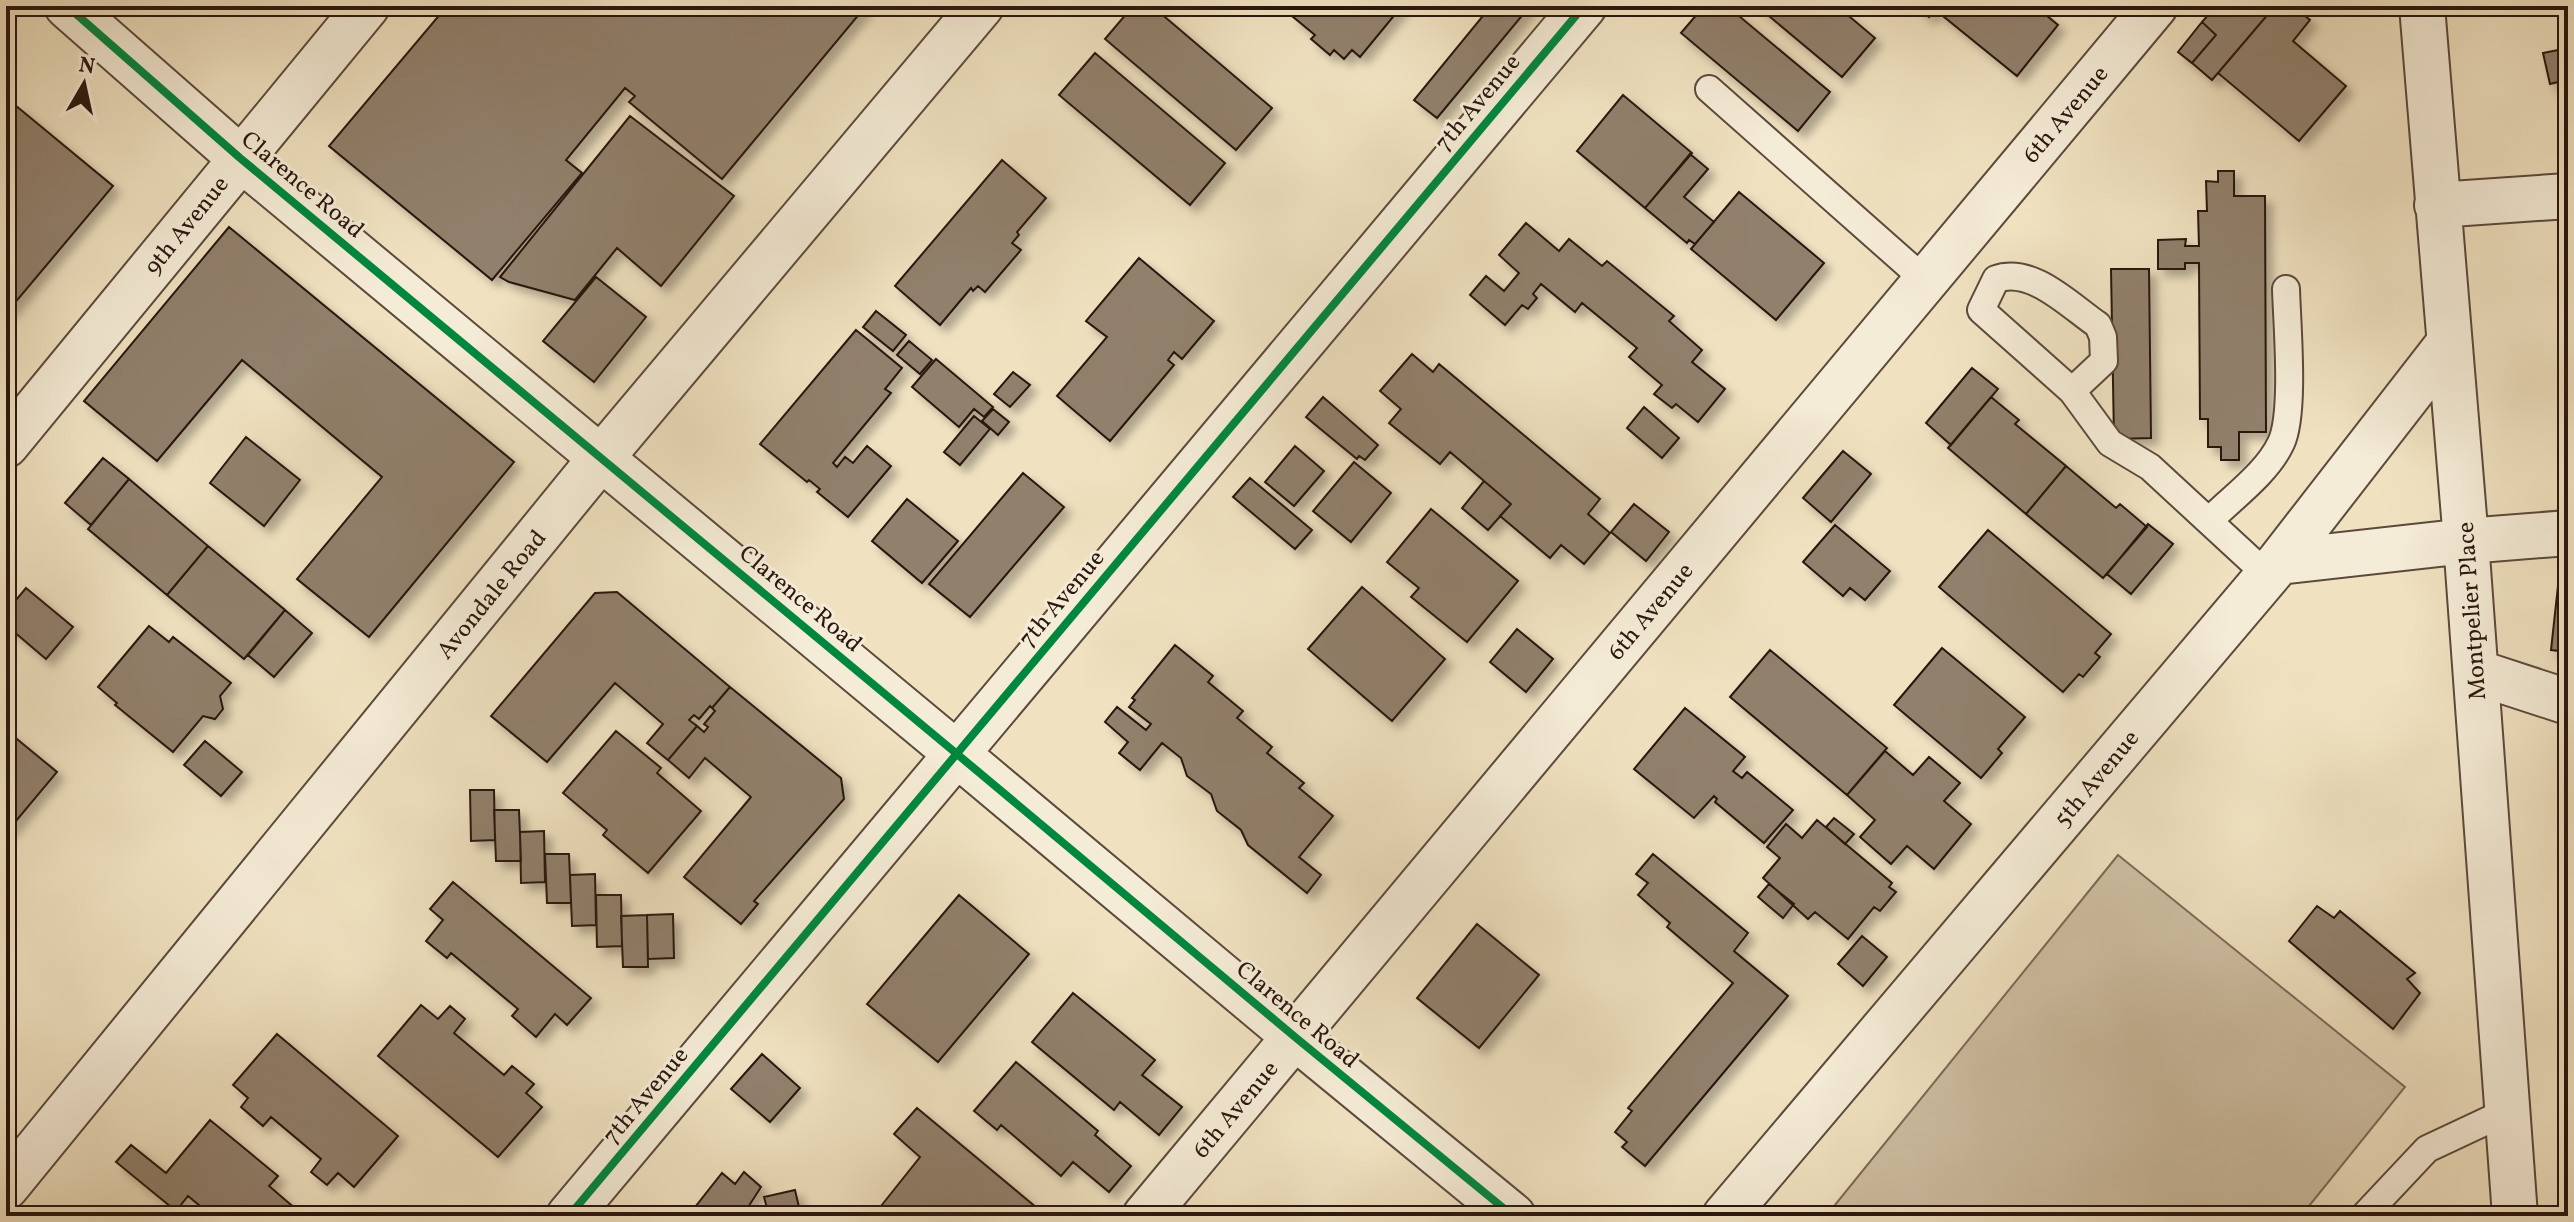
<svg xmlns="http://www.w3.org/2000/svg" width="2574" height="1222" font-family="Vollkorn,serif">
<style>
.garden{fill:#cebfa3;stroke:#7c6a59;stroke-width:2}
.building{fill:#91806c;stroke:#2a160f;stroke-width:2;filter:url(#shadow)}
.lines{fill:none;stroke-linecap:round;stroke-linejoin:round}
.lane-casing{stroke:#5c493c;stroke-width:30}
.street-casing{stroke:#5c493c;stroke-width:48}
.lane{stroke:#f5ecd7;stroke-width:26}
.street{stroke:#f5ecd7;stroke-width:44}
.cycleway-casing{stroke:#f5ecd7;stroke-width:13}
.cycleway{stroke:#00873e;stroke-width:8}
.labels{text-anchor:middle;stroke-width:6;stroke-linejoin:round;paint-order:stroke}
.street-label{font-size:24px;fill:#2a160f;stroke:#f5ecd7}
</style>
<defs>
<filter id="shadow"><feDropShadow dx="7" dy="7" stdDeviation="4" flood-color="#0004"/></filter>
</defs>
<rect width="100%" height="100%" fill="#f0e2c1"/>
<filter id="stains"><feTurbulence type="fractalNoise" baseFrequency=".0025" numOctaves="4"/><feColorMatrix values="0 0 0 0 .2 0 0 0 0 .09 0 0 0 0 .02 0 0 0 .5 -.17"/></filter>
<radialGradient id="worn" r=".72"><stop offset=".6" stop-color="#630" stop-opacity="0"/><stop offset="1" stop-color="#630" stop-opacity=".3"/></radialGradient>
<path class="garden" d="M2118,855L2405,1087L2301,1216H1826Z"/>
<path class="building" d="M447,6H702L711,14L718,6H866L722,179L629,102L635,96L625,88L566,160L582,173L492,280L329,146Z
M1133,6H1152L1272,108L1236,150L1105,39Z
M1300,6H1402L1360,57L1352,50L1344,59L1334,50L1330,55L1311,39L1315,35L1292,16Z
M1491,6H1530L1437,118L1414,100Z
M1704,6H1727L1830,92L1798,131L1681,33Z
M1757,6H1837L1875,38L1842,77Z
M1916,6H1943L1940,10L1937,7L1929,17Z
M1943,6H2035L2058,25L2017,76L1938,12Z
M2216,6H2275L2212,80L2192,63L2216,35L2202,22Z
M2275,6H2293L2310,20L2293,41L2346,86L2299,141L2218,73Z
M2202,22L2216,35L2192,63L2178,52Z
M2568,48V98L2562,81L2550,84L2543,53Z
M1095,53L1225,163L1190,205L1059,95Z
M1623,95L1692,153L1645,208L1577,151Z
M15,105L113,186L8,311L6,309V115Z
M630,116L734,196L661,286L617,248L575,300L509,282L500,277Z
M1690,154L1708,169L1684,197L1714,222L1695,244L1689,240L1687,243L1645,208Z
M1002,160L1046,198L1017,232L1019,235L1012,243L1021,250L985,292L978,286L973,291L971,288L940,325L895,286Z
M2218,171H2234V196H2265L2266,432H2239V460H2221V447H2208V419H2200L2199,263H2185V269H2158V240L2186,239L2185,246H2199L2198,211H2207L2206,181L2218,182Z
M1739,192L1824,263L1776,320L1691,249Z
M1526,223L1559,251L1569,239L1602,266L1607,261L1674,316L1669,321L1702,350L1692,362L1725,389L1698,422L1676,404L1672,408L1654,394L1662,385L1629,357L1637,348L1582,303L1575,312L1541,284L1533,294L1537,298L1528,309L1522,305L1505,325L1470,295L1486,276L1504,291L1519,273L1499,255Z
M229,227L514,462L369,637L297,579L382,477L242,360L157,461L84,401Z
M1139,258L1214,321L1182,359L1174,352L1168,360L1174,365L1110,441L1057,396L1107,337L1086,321Z
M2111,269H2149L2151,438L2114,439Z
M596,277L646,317L594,382L543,341Z
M876,311L906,335L893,351L863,327Z
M856,330L902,368L885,389L891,393L833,463L837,467L845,457L853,463L867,446L891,466L848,517L817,492L820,489L809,480L807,482L760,444Z
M909,341L932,360L920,374L897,355Z
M1412,354L1433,372L1439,364L1600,499L1588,514L1610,533L1584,564L1561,545L1550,558L1500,516L1511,504L1450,452L1440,464L1389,423L1401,409L1380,391Z
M936,359L993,407L984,417L974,409L959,427L912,387Z
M1972,368L1998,389L1951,445L1926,423Z
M1013,372L1030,385L1010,407L994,394Z
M1323,397L1378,445L1365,460L1359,456L1357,459L1306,417Z
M1991,397L2019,420L2015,424L2066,466L2026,514L1948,448Z
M1644,407L1679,438L1662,458L1627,428Z
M993,409L1009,422L998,435L982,421Z
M974,416L990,429L960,465L944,452Z
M246,437L300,480L264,526L210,483Z
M1295,446L1324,471L1294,506L1265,482Z
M1843,451L1871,474L1831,522L1803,498Z
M103,458L129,479L91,525L65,503Z
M1354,462L1391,493L1351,542L1313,511Z
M2066,466L2116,508L2120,504L2147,527L2103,578L2026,514Z
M1023,473L1064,507L970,617L929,584Z
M1250,478L1312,530L1295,549L1233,497Z
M129,479L208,546L167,595L88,529Z
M1484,481L1511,504L1488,530L1462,508Z
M907,499L958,541L922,583L872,541Z
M1634,504L1669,532L1646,561L1611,532Z
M1431,509L1518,581L1467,642L1411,597L1419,588L1387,562Z
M2148,524L2173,544L2131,594L2107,574Z
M1835,525L1890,571L1865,600L1850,588L1843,596L1803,562Z
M1988,530L2111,634L2095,653L2100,657L2083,677L2079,674L2063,692L1939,587Z
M208,546L285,610L244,659L167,595Z
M2558,586L2568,588V652L2551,650Z
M1362,587L1445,659L1392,721L1308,649Z
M26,588L73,627L46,659L6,625V612Z
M617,592L730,687L712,708L710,706L699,719L694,715L689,720L697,726L668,760L647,743L663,724L615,683L547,762L491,716L595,593Z
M285,610L312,633L274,677L248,655Z
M149,626L169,642L173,637L231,683L220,696L223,709L215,719L203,716L173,752L115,705L117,703L98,687Z
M1517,629L1553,659L1526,692L1490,662Z
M1175,645L1213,676L1208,682L1243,711L1237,718L1272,747L1267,753L1304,783L1299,788L1333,816L1299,857L1321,875L1307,893L1248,845L1241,830L1217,811L1211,794L1187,776L1181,758L1162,743L1140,770L1119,753L1128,742L1105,722L1117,707L1146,730L1151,724L1129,707L1135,700L1132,698Z
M1942,648L2025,717L1998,749L2002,753L1981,778L1894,705Z
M1770,650L1887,748L1847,795L1730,697Z
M730,687L841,778L844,799L754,901L758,904L741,924L684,877L751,797L705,758L689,778L668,760L697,726L704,732L708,727L704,724L715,711L712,708Z
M1685,708L1745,757L1733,771L1742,778L1747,772L1793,810L1764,843L1715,802L1717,799L1714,796L1694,818L1634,769Z
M6,730L57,772L6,833Z
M616,731L661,768L657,773L701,811L648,873L603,835L607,830L563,793Z
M205,741L242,772L221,796L184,765Z
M1885,751L1913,775L1929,757L1960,783L1944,801L1971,824L1934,869L1907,846L1891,864L1860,837L1875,820L1847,795Z
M470,790H494L495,840L471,841Z
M494,810H519L521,861H496Z
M1834,818L1854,834L1845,844L1826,827Z
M1817,820L1892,883L1889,887L1896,892L1880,911L1874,907L1848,939L1815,912L1808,919L1763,878L1780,858L1767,847L1786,824L1802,838Z
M544,831L545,882L521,883L520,832Z
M545,854H569L571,903H547Z
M1653,854L1748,933L1734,951L1788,996L1645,1166L1622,1147L1627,1142L1615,1132L1632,1111L1628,1108L1733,983L1667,927L1670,923L1638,895L1648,883L1636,874Z
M595,874L596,925L572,926L570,875Z
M453,882L591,998L567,1025L555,1014L536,1037L512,1016L518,1009L451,953L447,958L426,941L443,920L430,909Z
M1769,884L1794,904L1783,918L1758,897Z
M596,895H621L622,946L597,947Z
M959,895L1029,954L938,1062L867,1004Z
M2317,906L2334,918L2340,911L2415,973L2407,979L2420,993L2393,1029L2289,941Z
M673,914L674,958L648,959L647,915Z
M647,915L648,967H623L621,916Z
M1477,924L1539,975L1479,1048L1417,998Z
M1862,936L1887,957L1863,986L1838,964Z
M1073,993L1155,1060L1142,1075L1182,1107L1159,1135L1120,1102L1114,1110L1032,1042Z
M421,1005L438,1019L450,1006L465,1019L454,1033L504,1075L512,1066L534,1084L526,1093L542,1107L498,1157L378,1056Z
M277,1034L398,1136L354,1187L338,1173L327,1185L311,1172L321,1159L271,1117L263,1126L241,1107L248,1098L233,1085Z
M762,1054L800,1088L770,1122L731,1089Z
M1016,1062L1098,1131L1095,1135L1131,1166L1109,1192L1073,1162L1061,1176L1001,1125L997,1130L974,1111Z
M917,1108L1043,1213L1041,1216H893L881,1206L920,1157L894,1134Z
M210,1120L278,1176L269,1186L304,1216H212L188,1196L176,1211L116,1162L131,1145L166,1173Z
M744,1172L761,1187L743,1215L744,1216H688L722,1173L735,1184Z
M795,1190L801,1216H757L768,1212L764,1197Z"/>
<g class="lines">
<defs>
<path id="lane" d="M1709,89L1926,281
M2072,391L2104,361L2103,337L2098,325C2070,306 2032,266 1996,279L1981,310L2072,391L2110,443L2150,467L2267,575
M2210,520C2233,497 2267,473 2281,443C2295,414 2287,324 2286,289
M2364,1216L2427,1149L2508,1111"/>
<path id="street" d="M67,6L240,158L957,754L1295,1037L1513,1216
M2422,6L2466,541L2515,1216
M2437,205L2568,196
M6,445L367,6
M2279,562L2449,343
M2476,672L2568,702
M6,1187L601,458L981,6
M569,1216L1584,6
M1145,1216L2155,6
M1725,1216L2279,562L2466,541L2568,533"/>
</defs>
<use href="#lane" class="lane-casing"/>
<use href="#street" class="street-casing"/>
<use href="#lane" class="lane"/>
<use href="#street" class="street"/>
<defs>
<path id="cycleway" d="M67,6L240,158L957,754L1295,1037L1513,1216
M569,1216L1584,6"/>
</defs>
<use href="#cycleway" class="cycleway-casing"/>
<use href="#cycleway" class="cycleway"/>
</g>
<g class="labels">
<g class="street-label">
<text transform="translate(1477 102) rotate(-50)" y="8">7th Avenue</text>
<text transform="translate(2065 114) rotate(-50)" y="8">6th Avenue</text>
<text transform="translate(303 184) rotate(40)" y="8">Clarence Road</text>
<text transform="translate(186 225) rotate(-51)" y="8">9th Avenue</text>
<text transform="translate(491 594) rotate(-51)" y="8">Avondale Road</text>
<text transform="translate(801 598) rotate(40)" y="8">Clarence Road</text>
<text transform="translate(1061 598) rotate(-50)" y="8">7th Avenue</text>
<text transform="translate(1650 611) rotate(-50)" y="8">6th Avenue</text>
<text transform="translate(2471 611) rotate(-94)" y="8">Montpelier Place</text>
<text transform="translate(2096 778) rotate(-50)" y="8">5th Avenue</text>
<text transform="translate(1298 1014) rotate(40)" y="8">Clarence Road</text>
<text transform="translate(645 1095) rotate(-50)" y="8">7th Avenue</text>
<text transform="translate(1235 1109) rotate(-50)" y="8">6th Avenue</text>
</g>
</g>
<rect width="2574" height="1222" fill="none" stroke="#f0e2c1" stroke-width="32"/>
<rect x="8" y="8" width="2558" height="1206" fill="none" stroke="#2a160f" stroke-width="4"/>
<rect x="16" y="16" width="2542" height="1190" fill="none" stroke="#2a160f" stroke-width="2"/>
<g transform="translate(84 84) rotate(9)" stroke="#f5ecd7" stroke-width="6" paint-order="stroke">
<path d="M0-6L14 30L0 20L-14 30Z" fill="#2a160f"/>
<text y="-12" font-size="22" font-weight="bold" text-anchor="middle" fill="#2a160f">N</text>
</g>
<rect width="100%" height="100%" filter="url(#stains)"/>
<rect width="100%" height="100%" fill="url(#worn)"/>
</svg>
